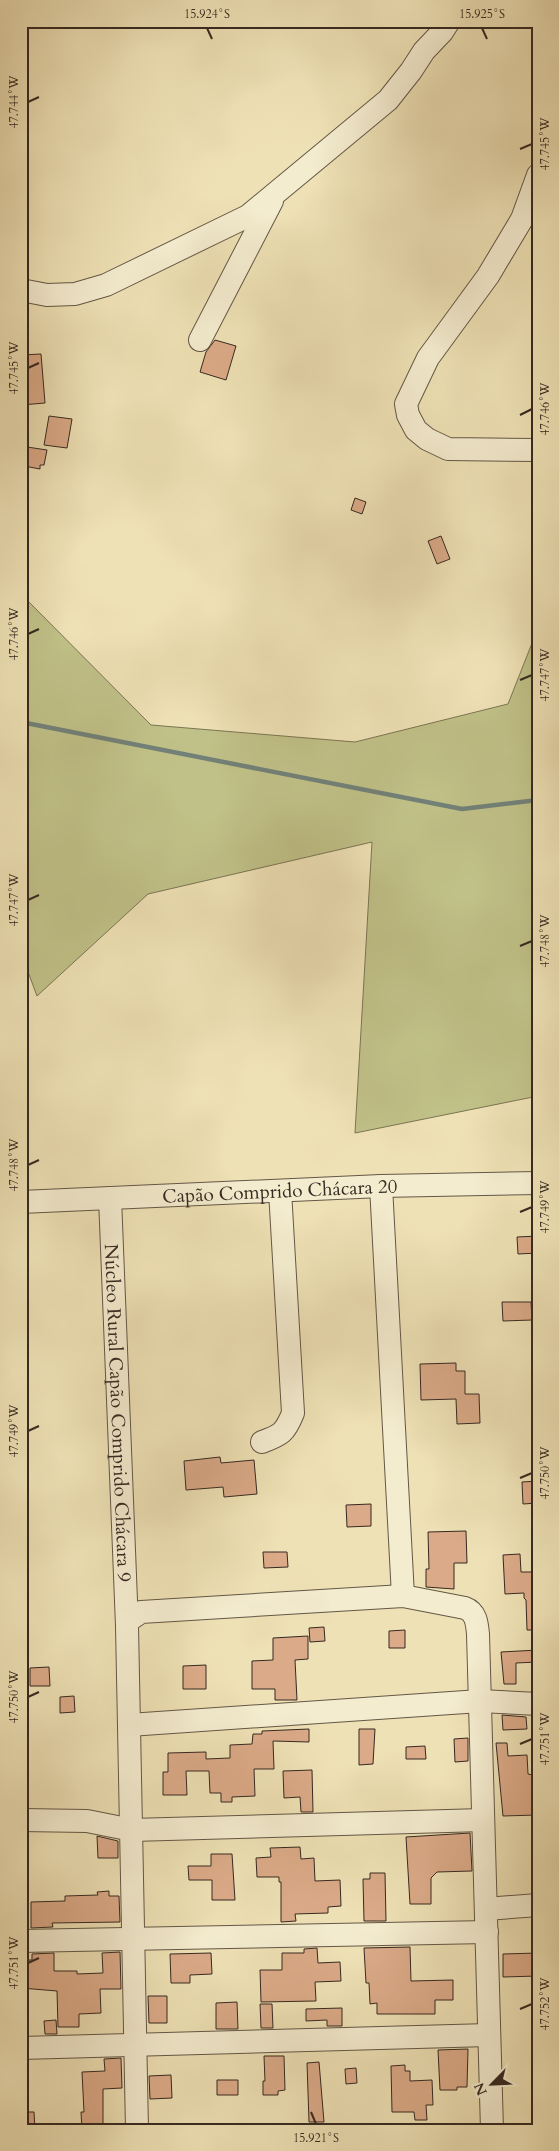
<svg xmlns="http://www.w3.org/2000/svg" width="559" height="2151" font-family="Cardo,serif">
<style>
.green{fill:#c0c188;stroke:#7b7554}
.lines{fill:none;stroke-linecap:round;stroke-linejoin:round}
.stream{stroke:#728178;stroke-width:4.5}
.building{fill:#dbaa88;stroke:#362921}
.minor-casing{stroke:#645746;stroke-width:24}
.minor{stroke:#f4eccf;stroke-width:22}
.ticks{fill:none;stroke:#362921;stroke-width:2}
.labels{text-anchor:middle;stroke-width:4.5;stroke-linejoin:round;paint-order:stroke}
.street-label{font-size:19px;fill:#362921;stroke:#f4eccf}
.neatline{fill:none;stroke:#362921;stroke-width:2}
.ticks-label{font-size:12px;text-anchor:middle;fill:#362921}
</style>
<rect width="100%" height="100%" fill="#eee1b5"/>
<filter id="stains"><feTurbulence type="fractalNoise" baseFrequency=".004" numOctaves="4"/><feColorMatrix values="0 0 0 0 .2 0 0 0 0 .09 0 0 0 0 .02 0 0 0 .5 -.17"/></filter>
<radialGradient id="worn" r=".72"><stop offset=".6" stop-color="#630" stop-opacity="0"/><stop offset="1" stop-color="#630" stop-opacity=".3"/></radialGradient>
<path class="green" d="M21,594L151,725L355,742L508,704L538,628V1096L355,1133L372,842L148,894L37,996L21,953Z"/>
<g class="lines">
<path class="stream" d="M21,722L462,809L538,800"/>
</g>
<path class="building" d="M215,340L236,346L226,380L200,372L206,352Z
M41,354L45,403L21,405V355Z
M49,416L72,419L67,448L44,445Z
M27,447L47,450L44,465H40V469L24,466Z
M355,498L366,502L362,514L351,510Z
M441,536L450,559L437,564L428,541Z
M538,1236V1253L518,1254L517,1237Z
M502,1302H531L532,1320L503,1321Z
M456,1363V1371H465V1394H479L480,1423L457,1424L456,1399L421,1400L420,1364Z
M220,1457L221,1463L254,1460L257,1494L224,1497L223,1487L186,1490L184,1461Z
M538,1481V1503L523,1504L522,1482Z
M371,1504V1526L347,1527L346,1505Z
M466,1531L467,1563H454V1589L426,1587V1569H429L428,1532Z
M263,1552H287L288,1567L264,1568Z
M520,1554L521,1572H534V1574H538V1630H527L526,1600L524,1598V1593L505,1594L503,1555Z
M324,1627L325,1641L310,1642L309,1628Z
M405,1630V1648H389V1631Z
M308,1636V1659L295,1660L297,1700H275V1689H252V1661L273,1660V1638Z
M538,1650V1662L516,1663V1684H504L501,1652Z
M206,1665V1689H183V1666Z
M49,1667L50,1686H30V1668Z
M74,1696L75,1712L60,1713V1697Z
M502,1715L526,1717L527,1729L503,1730Z
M309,1729V1742L273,1741L274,1769H254L255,1796L232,1797V1802H221V1793H210L209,1771H186L187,1795H163V1772H168V1753L206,1752V1759L230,1758V1745L252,1744L253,1734H262V1731Z
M359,1729H375L373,1764L359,1765Z
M468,1738V1761L455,1762L454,1739Z
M496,1743H507L508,1756L527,1755L528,1774L538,1776V1815L503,1816Z
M425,1746L426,1759H406V1747Z
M312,1770L313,1812H301L300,1797L284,1798L283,1771Z
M470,1833L472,1871L437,1872L431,1878V1904H410L406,1837Z
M97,1836L118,1841V1858H98Z
M300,1847L301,1859L314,1858L315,1881L340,1880L341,1906L328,1907V1913L295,1914L296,1921L281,1922V1882H279V1877H257L256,1858L271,1857L270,1848Z
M211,1854H232L235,1900H212V1880H189L188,1866H211Z
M370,1873H385L386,1921H364L363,1879H370Z
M109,1891V1896H119L120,1922L52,1923L53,1927L31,1928V1902L65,1901V1896L98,1895L97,1892Z
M410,1947L411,1981L453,1980V2000H435V2014H377V2003L370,2004L369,1983H366L364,1948Z
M317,1948L318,1963L340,1962L341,1981L315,1982L316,2001L261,2002L260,1970H282V1953H304V1949Z
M120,1952L121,1989H100L101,2013L79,2014V2027H58L57,1991L21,1988V1960H32V1954L54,1953V1971H77V1974L103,1973L102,1953Z
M211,1953L212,1974L190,1975V1983H171L170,1954Z
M538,1953V1976L503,1977V1954Z
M148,1996H167V2023H149Z
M237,2002L238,2029H216V2003Z
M260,2004H272L273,2028H261Z
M342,2008V2026H327V2020L306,2021V2009Z
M56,2020L57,2034H45L44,2021Z
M468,2049L467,2087H457V2090H440L438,2050Z
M264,2056H284L285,2090L278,2091V2095H263V2081H265Z
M121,2058L122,2088L103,2089V2130H82L81,2112H84L82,2072L105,2071L104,2059Z
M319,2062L324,2122H309L307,2063Z
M405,2065V2071H410V2081L432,2080L433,2105H426L427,2120H415L414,2112H392L391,2066Z
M356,2068L357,2083L346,2084L345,2069Z
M171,2075L172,2098L150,2099L149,2076Z
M217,2080H238V2095H217Z
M21,2112H34L35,2130H21Z"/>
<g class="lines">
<defs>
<g id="minor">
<path d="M538,175L522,219L488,276L428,358L406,404L408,415L416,430L427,439L448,449L538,450"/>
<path d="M21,290L47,295L75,294L106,285L248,216L388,100L411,71L424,51L442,32L449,21"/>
<path d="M200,340L272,201"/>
<path d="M381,1186L403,1596"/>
<path id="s1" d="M110,1198L127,1626L137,2130"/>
<path id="s2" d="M21,1202L381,1186L538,1183"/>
<path d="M262,1442C281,1435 285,1433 293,1413L280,1191"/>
<path d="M127,1626L129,1620L141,1612L403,1596L465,1608C476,1612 477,1623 478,1634L492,2130"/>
<path d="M129,1725L480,1701L538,1704"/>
<path d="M21,1820L87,1821L132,1830L483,1820"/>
<path d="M486,1909L538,1905"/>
<path d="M21,1941L487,1932"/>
<path d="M21,2048L489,2035"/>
</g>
</defs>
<use href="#minor" class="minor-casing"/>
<use href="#minor" class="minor"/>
</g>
<path class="ticks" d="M207,28L212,39M482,28L487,39M28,102L39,97M520,149L532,144M28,368L39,363M520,415L532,409M28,634L39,629M520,680L532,675M28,900L39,895M520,946L532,941M28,1165L39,1160M520,1212L532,1207M28,1431L39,1426M520,1478L532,1473M28,1697L39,1692M520,1744L532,1739M28,1963L39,1958M520,2009L532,2004M311,2112L316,2124"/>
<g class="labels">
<g class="street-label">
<text dy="7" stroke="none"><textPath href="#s2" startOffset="259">Capão Comprido Chácara 20</textPath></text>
<text dy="7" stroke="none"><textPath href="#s1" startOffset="215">Núcleo Rural Capão Comprido Chácara 9</textPath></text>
</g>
</g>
<rect width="559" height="2151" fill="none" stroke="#eee1b5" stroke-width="55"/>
<g transform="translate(492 2084) rotate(246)" stroke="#f4eccf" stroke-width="4" paint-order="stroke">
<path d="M0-4L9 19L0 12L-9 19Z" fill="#362921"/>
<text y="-8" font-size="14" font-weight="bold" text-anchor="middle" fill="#362921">N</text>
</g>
<rect x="28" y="28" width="504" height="2096" class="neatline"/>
<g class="ticks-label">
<text x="207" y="18">15.924°S</text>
<text x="482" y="18">15.925°S</text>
<text transform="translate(14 102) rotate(-90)" y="4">47.744°W</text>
<text transform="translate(545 144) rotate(-90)" y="4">47.745°W</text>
<text transform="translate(14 368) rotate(-90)" y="4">47.745°W</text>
<text transform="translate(545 409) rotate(-90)" y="4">47.746°W</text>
<text transform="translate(14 634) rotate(-90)" y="4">47.746°W</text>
<text transform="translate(545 675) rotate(-90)" y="4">47.747°W</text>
<text transform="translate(14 900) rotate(-90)" y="4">47.747°W</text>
<text transform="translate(545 941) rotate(-90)" y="4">47.748°W</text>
<text transform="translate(14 1165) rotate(-90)" y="4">47.748°W</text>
<text transform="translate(545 1207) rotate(-90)" y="4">47.749°W</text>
<text transform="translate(14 1431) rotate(-90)" y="4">47.749°W</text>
<text transform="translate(545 1473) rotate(-90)" y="4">47.750°W</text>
<text transform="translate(14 1697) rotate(-90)" y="4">47.750°W</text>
<text transform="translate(545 1739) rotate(-90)" y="4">47.751°W</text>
<text transform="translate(14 1963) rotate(-90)" y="4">47.751°W</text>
<text transform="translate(545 2004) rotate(-90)" y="4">47.752°W</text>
<text x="316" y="2142">15.921°S</text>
</g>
<rect width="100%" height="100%" filter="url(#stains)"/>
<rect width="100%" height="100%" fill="url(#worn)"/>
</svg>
